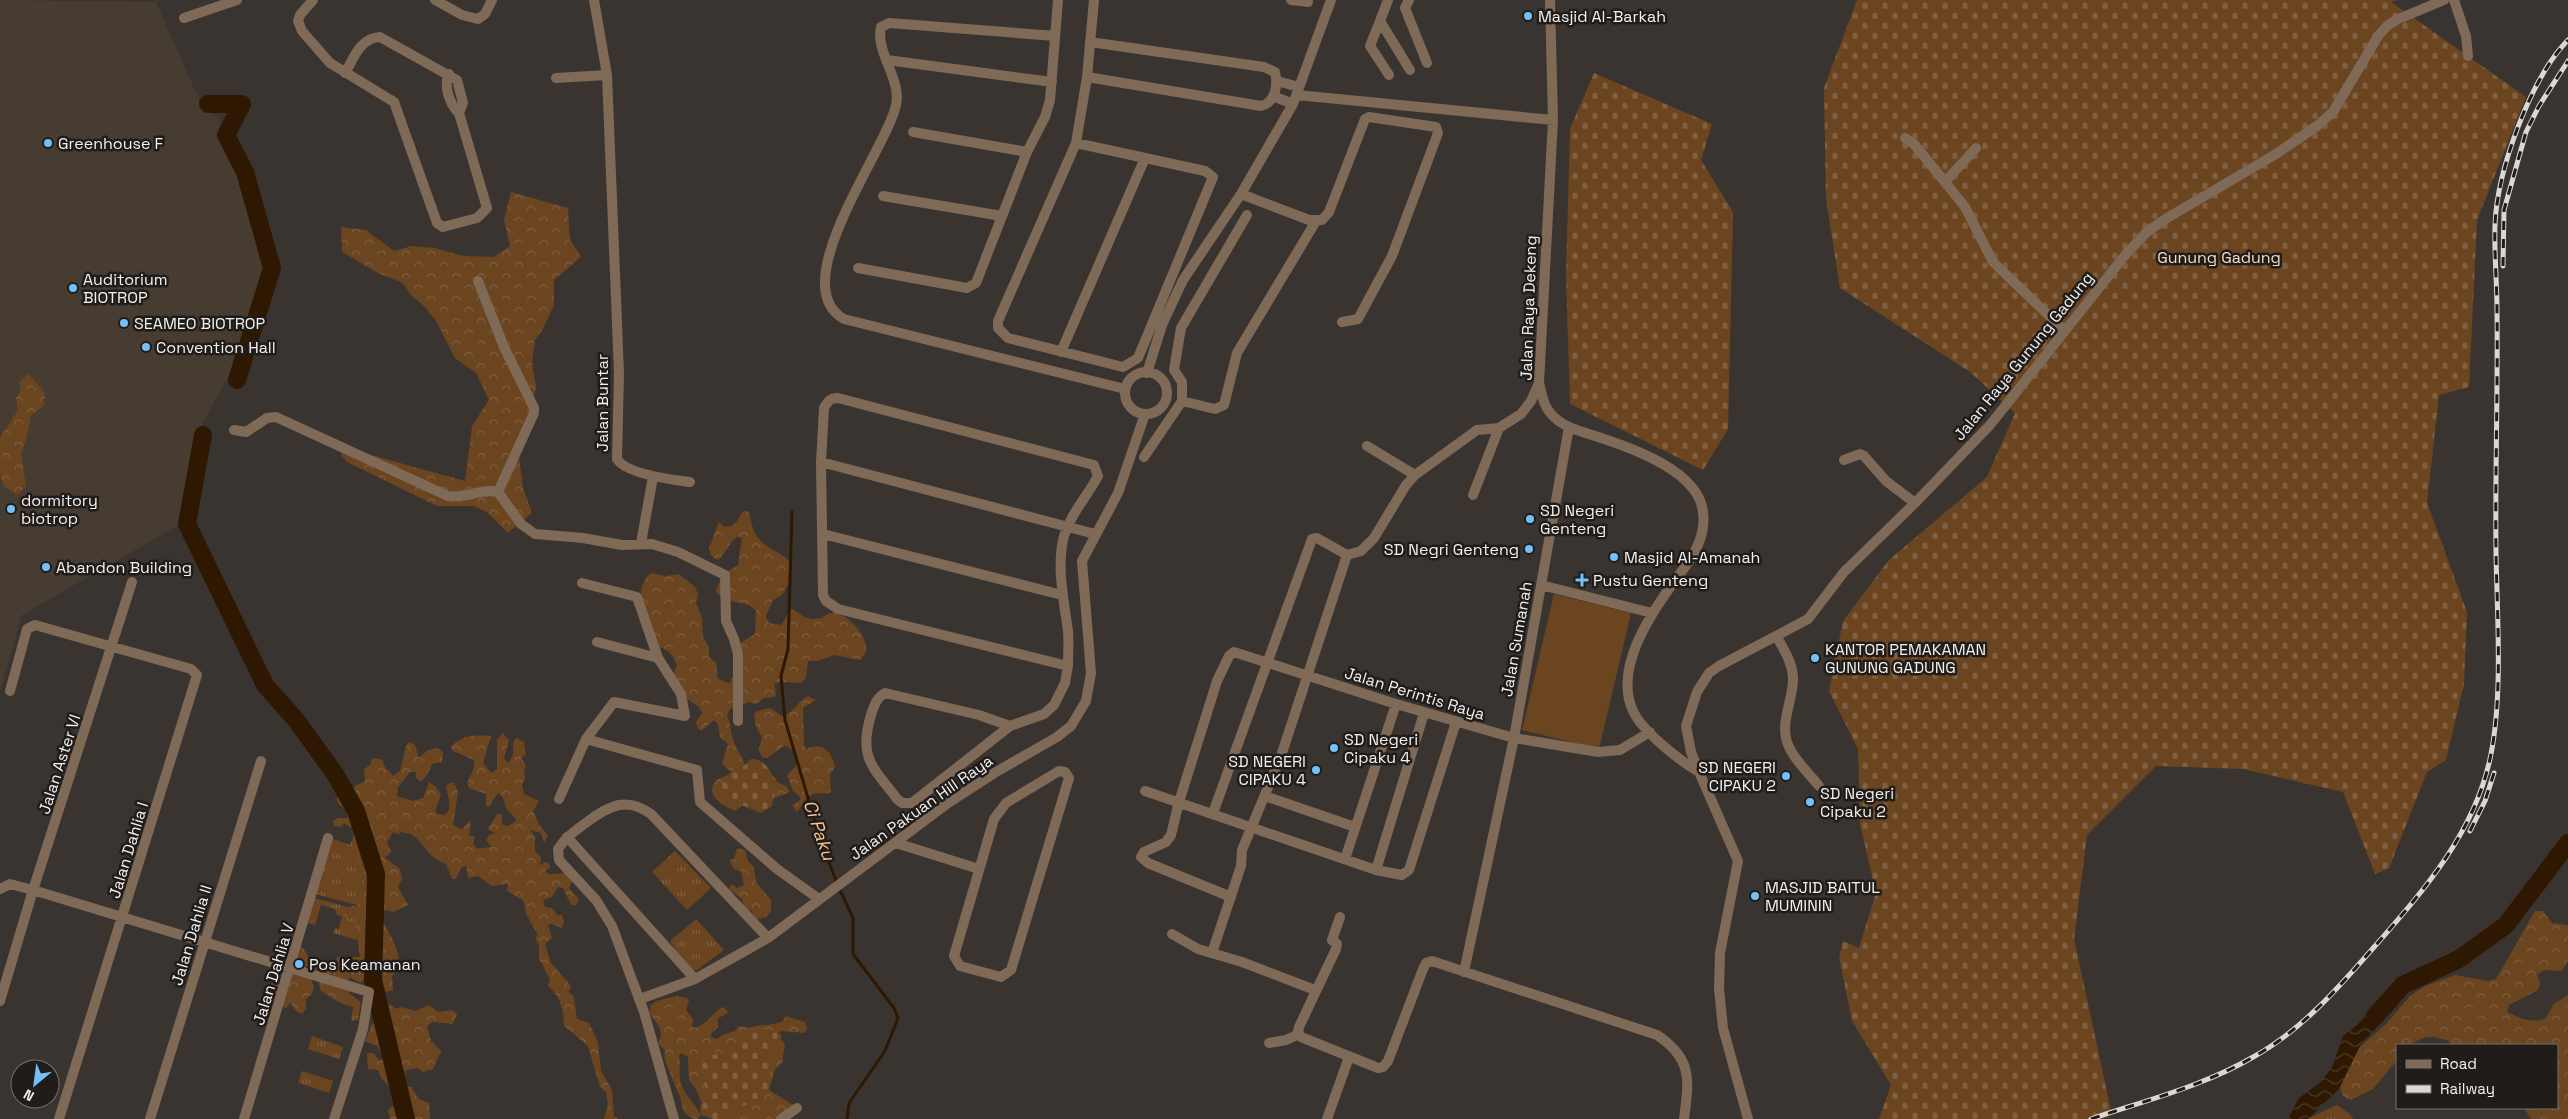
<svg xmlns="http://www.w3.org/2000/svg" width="2568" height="1119" font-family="'Space Grotesk',sans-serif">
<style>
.built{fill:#463c32}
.grass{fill:url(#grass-tufts)}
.forest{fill:url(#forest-crowns)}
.cemetery{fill:url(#cemetery-stones)}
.pitch{fill:#6b4420}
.water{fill:url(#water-waves)}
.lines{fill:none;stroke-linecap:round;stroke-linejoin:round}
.stream{stroke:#2f1802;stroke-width:3}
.river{stroke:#2f1802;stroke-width:18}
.minor{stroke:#7f6a58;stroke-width:10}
.rail-casing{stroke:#dcd7d4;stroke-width:5}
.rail{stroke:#1f1c1a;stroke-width:3;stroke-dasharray:9;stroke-linecap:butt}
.poi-dot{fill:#76c0f7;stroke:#1f1c1a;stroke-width:2}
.labels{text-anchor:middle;stroke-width:5;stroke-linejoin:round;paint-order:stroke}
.poi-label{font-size:16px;fill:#f4f0ed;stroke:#1f1c1a;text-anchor:start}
.park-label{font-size:16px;fill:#f8dbc2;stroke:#1f1c1a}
.street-label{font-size:16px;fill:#f4f0ed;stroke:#1f1c1a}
.water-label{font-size:18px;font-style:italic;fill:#fdc492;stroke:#1f1c1a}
</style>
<defs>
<pattern id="grass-tufts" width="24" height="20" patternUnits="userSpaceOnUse" patternTransform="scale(1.25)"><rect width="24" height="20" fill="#6b4420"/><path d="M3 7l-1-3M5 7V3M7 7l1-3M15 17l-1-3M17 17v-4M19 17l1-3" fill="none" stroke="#815f41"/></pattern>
<pattern id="forest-crowns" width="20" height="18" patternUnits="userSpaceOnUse" patternTransform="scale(1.25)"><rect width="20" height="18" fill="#6b4420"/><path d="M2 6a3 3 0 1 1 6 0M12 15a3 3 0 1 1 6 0" fill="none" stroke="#815f41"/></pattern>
<pattern id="cemetery-stones" width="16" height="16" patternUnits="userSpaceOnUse" patternTransform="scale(1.25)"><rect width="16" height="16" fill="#6b4420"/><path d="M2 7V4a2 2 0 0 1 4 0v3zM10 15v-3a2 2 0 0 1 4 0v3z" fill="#815f41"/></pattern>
<pattern id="water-waves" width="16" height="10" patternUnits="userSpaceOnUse" patternTransform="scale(1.25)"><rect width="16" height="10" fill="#2f1802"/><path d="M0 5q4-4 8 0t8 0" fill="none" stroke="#4e3a27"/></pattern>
</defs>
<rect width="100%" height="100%" fill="#3a3430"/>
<path class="built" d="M0,0L156,2L200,102L219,119L267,267L228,378L197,432L182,523L22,615L0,692Z"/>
<path class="grass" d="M358,825L369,862L365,907L315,894L330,838L350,845Z
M675,851L711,888L687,910L652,872Z
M314,898L359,910L357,940L333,933L335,928L339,929L342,916L337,915L335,909L321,905L315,925L308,923Z
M696,919L724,950L697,970H691L685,965L670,941Z
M312,1036L343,1047L339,1059L308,1049Z
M302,1071L333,1081L329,1093L298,1083Z
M2337,1105L2350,1114L2353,1119H2307Z"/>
<path class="forest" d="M511,192L568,208L570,240L581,257L554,280V305L543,329L535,340L532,363L536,386L528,428L519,457L523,488L532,513L508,533L487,512L474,506H437L347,462L341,455L344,449L353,450L465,481L472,426L489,400L476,373L455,358L436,321L425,307L410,294L403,283L378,273L342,252L341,227L366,230L394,251L412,246L435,248L463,256L494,257L510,246L504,220Z
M29,374L45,393L44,406L31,415L26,440L21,453L26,486L18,495L4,487L0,475V438L18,410L16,398L21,390L19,382Z
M748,511L750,514C749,519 751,520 752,525C759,550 777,547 791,563L789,583L782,595L773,600L766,616L769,623L781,625L791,609C798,611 801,616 807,618C823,622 827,611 836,613C849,616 868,636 866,650C866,653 863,657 860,660L834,655L818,661H808L806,677L801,683L779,682L774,684L776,693L775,697L764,698L756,704L749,702L730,709L727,715C731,724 730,732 734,742C738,753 745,759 746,771L769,777L773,776L776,778L777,782L786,786L790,792L775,798L744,804L735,811C724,806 702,794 717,780C722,776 727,777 731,772L722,764L728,744L720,737L718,724L714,720L701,731L697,727L696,722L702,713L699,707L684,697L672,678L677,665C672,653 666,647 652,646C647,624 630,590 651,573L666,576L679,574L695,587L698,594L696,603L702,618L703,637L709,647V657L716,663L718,678L729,684L734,675L737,645L755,634L756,611C746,597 723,608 716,590L723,574L738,565L742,538L737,537C728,543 726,554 718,560L711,556L709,548L719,522L724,527C736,526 737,522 742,512Z
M808,696L816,700L803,708L804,746L807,749C824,742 831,751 835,767L830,775L831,792C825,795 820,792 814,794C803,797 803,806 797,812L792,806L800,800V797L793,791L787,775L796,766C796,755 794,750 785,745L767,758L762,757L759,750L762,737L756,727L754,715L757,711L770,708L782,716C795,713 797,701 808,696Z
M503,733L509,741L504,758L507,763C514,759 514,751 513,743L516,738L524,742L526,754L521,758L526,765L524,771L525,779L522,784L524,794L539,801L533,811L540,826L548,835L544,843L541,833L530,830L535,837V851L541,857L540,865L545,862L549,863L550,867L545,871L548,874L568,873L572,882L569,888L579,899L576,905H571L563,888L558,887L552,897L543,900L545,907L552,908L557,915H562L564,921L562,928L552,924L548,925L552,938L545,944L551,963L571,986L569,992L574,997L577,1019L589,1023L598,1042L601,1071L612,1090L614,1116L618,1119H604L608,1104L606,1092L600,1087L588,1046L564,1026C564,1011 560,995 548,986L550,978C544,973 545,965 539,960V945L535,938L538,935L526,914L524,901L507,891L508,884L492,886L478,876L468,878L466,866L461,868L456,879H452L446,864C424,857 420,831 403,833L399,830L400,835L393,832L387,842L391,851L389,855L384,857L400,869L402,879L398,887L408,905L394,912L385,910L380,915C387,933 410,959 392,976L393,990L385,992L370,984L365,962V978L361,983L349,977L348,983L351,988L348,993L361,1002L358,1020L351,1021L353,1007C341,1004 331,998 320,990L319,983L327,977L313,967L300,966L294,956L299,945L304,949L313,964L316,963L332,970L335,968L337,957H360L357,937L353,934L356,920L354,918L348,919L342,913L346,908L361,904L365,867L363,862L350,855L353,851L352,843L355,842L352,828L344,823L340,827L334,826L333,821L338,818H348L346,810L337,802V794L352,797L355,807L363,816V810L355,803L353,790L355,786L365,781L364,769L370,765L373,758L383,760L384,766L393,776L400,771L406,746L409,742L415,745L419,758L428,750L438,748L443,752L442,762L432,764L427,775L421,781L416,778V772H410L398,787L397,796L412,801L423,798L429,782L436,787L441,795L435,811L438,814L445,815C453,808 448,797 446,787L449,783H454L458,792L453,825L462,829L471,820L469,835L475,837L473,843C477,853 483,846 491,847L486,840L489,835L495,833L488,829L498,813L502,815V824L508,826L516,821C514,816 512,815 508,811C503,804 506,798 498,793L489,807L486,806V794L469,788L467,783L474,768V760L453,751L451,747C461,735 476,735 491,736L483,763L491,773L497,769V740Z
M737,848L745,850L748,861L754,867L756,882L771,900V911L766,917L759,919L754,918L752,911L745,910L742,899L729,889L731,884L737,888L744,885L741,871L734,869L729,860L734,859Z
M2535,911H2543L2552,923L2568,925V961L2562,971L2544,970L2537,975L2540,983L2538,990L2509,1005L2507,1012C2521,1019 2530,1023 2545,1019L2554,1004L2568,995V1119H2531L2524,1108H2557V1045H2451L2449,1041C2417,1030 2425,1045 2397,1045V1060L2373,1089L2351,1100L2343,1096L2338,1083L2353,1053L2387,1023L2409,997L2423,987L2455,975L2488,981L2496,979Z
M291,972L309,975L314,987L312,994L306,999V1009L302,1014L296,1011L290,1003L286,1008L270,1002L266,996V989L274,982L276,976Z
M676,996L687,998L689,1000L686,1010L693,1019L692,1026L694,1028C707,1025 712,1013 723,1007L728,1011L727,1014L718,1018V1027L711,1034V1037L717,1039L722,1035L735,1031L739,1026L748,1028C756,1025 772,1025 782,1022L786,1016L805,1022L807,1027L805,1033L782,1031L776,1034L785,1044L782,1063L775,1069L769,1090L793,1105L787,1119H715L707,1092V1099L701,1102L696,1089L689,1080L688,1057L681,1053L679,1056C681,1065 678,1074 681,1084C685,1096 696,1104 701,1115L698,1119C686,1119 681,1109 681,1098C679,1096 666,1064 665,1059C664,1057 665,1053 665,1050L658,1044C665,1029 657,1025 650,1014V1006L656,1001Z
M381,998L396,1009L402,1007L416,1011L429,1005L438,1012L452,1010L457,1014L453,1024L433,1022L427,1026L431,1041L441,1051L433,1069L423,1072L418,1068L406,1070L404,1086L411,1087L419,1099L429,1103L430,1119H390L388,1110L395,1104L394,1092L381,1078L378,1070L368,1069L367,1053H373L380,1061L384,1057L377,1046L365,1041L372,1024L380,1022L372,1005L380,1004Z"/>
<path class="cemetery" d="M1857,0H2397L2391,2L2526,97L2477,220L2469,387L2439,395L2427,503L2467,612L2464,684L2446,760L2427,772L2389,868L2375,874L2343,792L2243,769L2156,766L2087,835L2074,939L2112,1115L2102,1119H1879L1891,1085L1852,1021L1839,957L1843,941L1859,948L1876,893L1860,824L1858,749L1829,691L1843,621L1889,560L1987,477L2015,413L1970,372L1840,288L1826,199L1824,88Z
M1594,73L1712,124L1701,160L1733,212L1728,429L1703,470L1570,404L1566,275L1570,129Z
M751,759C765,758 772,773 776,784L772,806L761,813L721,797L722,784L731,776L733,770L742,768Z
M767,1028L781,1034V1046L769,1057L770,1086L764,1096L740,1108L727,1119H713L701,1115L700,1106L707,1092L698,1068L709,1055L724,1054L737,1047L738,1039L743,1030Z"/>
<path class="pitch" d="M1554,594L1631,613L1599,749L1522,730Z"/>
<path class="water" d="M2384,995L2398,1005L2361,1044L2339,1089L2308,1119H2288L2299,1098L2321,1082L2332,1067L2343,1036L2358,1024Z"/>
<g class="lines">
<path class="stream" d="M792,512L788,649L781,676L785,720L821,842L837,883
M839,888L853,918V954L894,1008L898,1018L885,1051L849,1103L847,1119"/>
<path class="river" d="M208,104H242L226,135L245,172L272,268L237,380
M203,435L187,524L265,685L296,720L335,774L356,811L376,874L373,980L406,1119
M2375,1016L2403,985L2459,959L2506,925L2568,843"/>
<path class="minor" d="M313,0L300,15L298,21L302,31L330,63L394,102L437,223L443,227L477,218L487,208L459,113C450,105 443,86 449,74
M435,0L462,15L478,19L485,14L492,0
M594,0L607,75L619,373L617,459C626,474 673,480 690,482
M1291,0L1308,2
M1388,0L1380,21L1410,70
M1409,0L1405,8L1427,63
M1550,0L1553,120L1539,383C1542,394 1543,405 1551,414C1563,428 1584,432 1601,438C1635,449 1699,472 1703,512C1707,542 1687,564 1671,586C1648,618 1614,670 1633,711C1642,731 1680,761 1699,772
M2454,0L2466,36L2468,56
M184,18L237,0
M1380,21L1370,46L1389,75
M1055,36L889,23L881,27C875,52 902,80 896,105C887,149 783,285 844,319L1125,389
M887,60L1052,82
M345,73C354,58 360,38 380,37L457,80L463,103L459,113
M1087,77L1261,106C1276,102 1278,85 1275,72L1264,67L1090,42
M556,78L607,75
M1277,81L1299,87
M1297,95L1553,120
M1273,96L1293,104
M913,132L1027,152
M1905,138L1914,144L1945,182
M1076,143L1205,171L1213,177L1138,358L1123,367L1008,338L998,328V321L1076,143L1087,77L1094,0
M1976,148L1945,182L1965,207L1993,262L2065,331
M1241,194L1309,220H1322L1329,212L1365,119L1369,117L1436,127L1438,133L1392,256L1358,319L1342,322
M883,196L1002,216
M858,268L967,288L976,283L1027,152L1045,117L1050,100L1058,0
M478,281L504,347L534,408V413L498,492
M1061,352L1145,158
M1125 393a21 21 0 1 1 42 0a21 21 0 1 1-42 0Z
M1147,373L1162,325L1183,280L1241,194L1293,104L1331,0
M1182,401L1215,409L1224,405L1237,353L1316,221
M234,430L246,432L267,418L276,417L448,496C466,499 480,488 498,492L521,524L535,534L583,538L622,545L652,544L678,552L725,575L726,621L734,639L738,654V721
M1367,446L1415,475
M1144,457L1182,401V382L1174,370L1181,328L1247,215
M1844,460L1860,454L1864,456L1886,481L1915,503
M821,462L1095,534
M1473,495L1499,428
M823,534L1062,595
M641,543L653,477
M582,583L637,597L658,658L681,694L685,716L614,702L586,739
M1541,585L1652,613
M1777,637C1784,650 1792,662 1793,677C1794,698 1780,721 1787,742C1793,759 1808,772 1819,786
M597,642L658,658
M10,691L27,629L35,625L191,669L197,675L59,1119
M1010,726L979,715L885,693C876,698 874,706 871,715C858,758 873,767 897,799L902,803H912L1010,726L1044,714L1054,705L1065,683L1068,666L838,609L826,601L823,595L821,462L824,408C828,401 830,398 838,398L1094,465L1098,476C1087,497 1071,513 1064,536C1056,566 1064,601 1068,631C1069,642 1068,654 1068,666
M1059,771L1065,772L1069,778L1011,970L1001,977L960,966L954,956L994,819L1006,803Z
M1145,791L1376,870L1402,875L1409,870L1456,722
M1265,796L1355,827
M559,799L586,739L697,770L700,802L777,869L819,899
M1213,813L1312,539L1317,538L1347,555
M567,837L695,979
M896,843L979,869
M1345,859L1396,704
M1376,870L1424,713
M0,889L10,884L33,890L369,992L363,1029L334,1119
M1231,897L1148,863L1141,857L1144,852L1166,842L1171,835L1179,802L1217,681L1229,656L1234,652L1396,704L1514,738L1598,752L1620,750L1650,732
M1340,917L1332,940L1337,944L1336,949L1299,1027L1298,1032L1301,1037L1378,1068L1383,1067L1388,1061L1423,969L1426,963L1432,961L1657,1035C1693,1059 1689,1080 1684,1119
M1172,934L1198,949L1242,962L1315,990
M1212,953L1241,866L1242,850L1281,756L1347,555L1361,551L1374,538L1406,485L1415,475L1477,430L1499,428L1521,414L1531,401L1539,383
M1464,972L1514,738L1569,427
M640,999L695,979L768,938L948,803L996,772L1057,737L1071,726L1086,701L1091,673L1082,561L1118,493L1145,414
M0,1001L33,890L132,582
M1269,1043L1286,1040L1299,1034
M150,1119L261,761
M244,1119L328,838
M674,1119L644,1012L612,926L596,900L559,860L558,849C566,837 576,830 587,822C608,806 627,796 651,814L768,938
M781,1119L797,1108
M1327,1119L1349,1057
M1748,1119L1723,1028L1719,989L1720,953L1738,861L1699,772L1691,752L1686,726L1697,692L1709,673L1719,666L1808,619L1844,572L1915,503L1990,425L2126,254L2148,231L2167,218L2276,154L2317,126L2333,112L2378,36L2387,26L2396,20L2444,0"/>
<defs>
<path id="rail" d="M2503,266L2504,210L2526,132L2539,106L2568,61
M2470,831L2485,801L2494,773
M2091,1119C2147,1100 2204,1086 2255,1056C2303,1029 2339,987 2375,946C2425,889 2476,831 2491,754C2503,693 2497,614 2496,552C2495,471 2498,391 2497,310C2497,282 2494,253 2495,225C2497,171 2530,79 2568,40"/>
</defs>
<use href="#rail" class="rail-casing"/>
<use href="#rail" class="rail"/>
</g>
<g class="poi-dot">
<circle cx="1528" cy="16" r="5"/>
<circle cx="48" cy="143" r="5"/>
<circle cx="73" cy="288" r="5"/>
<circle cx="124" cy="323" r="5"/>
<circle cx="146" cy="347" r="5"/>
<circle cx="11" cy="509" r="5"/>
<circle cx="1530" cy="519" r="5"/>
<circle cx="1529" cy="549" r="5"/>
<circle cx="1614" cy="557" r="5"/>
<circle cx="46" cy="567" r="5"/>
<path d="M1579.5 572.5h5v5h5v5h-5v5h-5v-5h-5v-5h5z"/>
<circle cx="1815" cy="658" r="5"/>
<circle cx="1334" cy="748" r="5"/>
<circle cx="1316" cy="770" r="5"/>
<circle cx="1786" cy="776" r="5"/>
<circle cx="1810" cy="802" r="5"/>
<circle cx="1755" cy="896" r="5"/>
<circle cx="299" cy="964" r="5"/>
</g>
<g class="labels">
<g class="poi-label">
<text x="1538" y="22">Masjid Al-Barkah</text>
<text x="58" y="149">Greenhouse F</text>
<text x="83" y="285">Auditorium<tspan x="83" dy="18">BIOTROP</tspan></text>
<text x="134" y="329">SEAMEO BIOTROP</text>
<text x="156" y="353">Convention Hall</text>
<text x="21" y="506">dormitory<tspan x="21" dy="18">biotrop</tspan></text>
<text x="1540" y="516">SD Negeri<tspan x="1540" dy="18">Genteng</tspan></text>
<text x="1519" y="555" text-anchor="end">SD Negri Genteng</text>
<text x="1624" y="563">Masjid Al-Amanah</text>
<text x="56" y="573">Abandon Building</text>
<text x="1593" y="586">Pustu Genteng</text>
<text x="1825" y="655">KANTOR PEMAKAMAN<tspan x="1825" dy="18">GUNUNG GADUNG</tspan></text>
<text x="1344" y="745">SD Negeri<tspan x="1344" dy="18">Cipaku 4</tspan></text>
<text x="1306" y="767" text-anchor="end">SD NEGERI<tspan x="1306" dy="18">CIPAKU 4</tspan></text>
<text x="1776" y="773" text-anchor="end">SD NEGERI<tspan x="1776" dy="18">CIPAKU 2</tspan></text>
<text x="1820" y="799">SD Negeri<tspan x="1820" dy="18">Cipaku 2</tspan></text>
<text x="1765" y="893">MASJID BAITUL<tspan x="1765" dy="18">MUMININ</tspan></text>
<text x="309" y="970">Pos Keamanan</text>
</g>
<g class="park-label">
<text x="2219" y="263">Gunung Gadung</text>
</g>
<g class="street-label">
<text transform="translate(1528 308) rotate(-88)" y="6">Jalan Raya Dekeng</text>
<text transform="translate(2023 356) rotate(-51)" y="6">Jalan Raya Gunung Gadung</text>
<text transform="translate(602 403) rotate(-90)" y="6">Jalan Buntar</text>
<text transform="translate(1516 639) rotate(-80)" y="6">Jalan Sumanah</text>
<text transform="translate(1415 693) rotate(17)" y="6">Jalan Perintis Raya</text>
<text transform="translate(59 764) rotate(-72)" y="6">Jalan Aster VI</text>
<text transform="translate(921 807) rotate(-35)" y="6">Jalan Pakuan Hill Raya</text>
<text transform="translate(128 850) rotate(-73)" y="6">Jalan Dahlia I</text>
<text transform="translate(191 935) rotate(-73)" y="6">Jalan Dahlia II</text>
<text transform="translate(273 974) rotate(-73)" y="6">Jalan Dahlia V</text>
</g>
<g class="water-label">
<text transform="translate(819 830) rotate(71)" y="6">Ci Paku</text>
</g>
</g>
<rect x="2396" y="1044" width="162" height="65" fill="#1f1c1a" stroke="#74716e"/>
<rect x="2406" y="1060" width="25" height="8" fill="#7f6a58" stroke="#74716e"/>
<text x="2440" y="1069" font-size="15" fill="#f4f0ed">Road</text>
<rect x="2406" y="1085" width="25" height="8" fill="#dcd7d4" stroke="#74716e"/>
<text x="2440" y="1094" font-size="15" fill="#f4f0ed">Railway</text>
<g transform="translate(35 1084) rotate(209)"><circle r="24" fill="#1f1c1a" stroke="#74716e"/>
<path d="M0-4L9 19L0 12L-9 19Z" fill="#76c0f7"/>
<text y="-8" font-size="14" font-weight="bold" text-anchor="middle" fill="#f4f0ed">N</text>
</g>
</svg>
